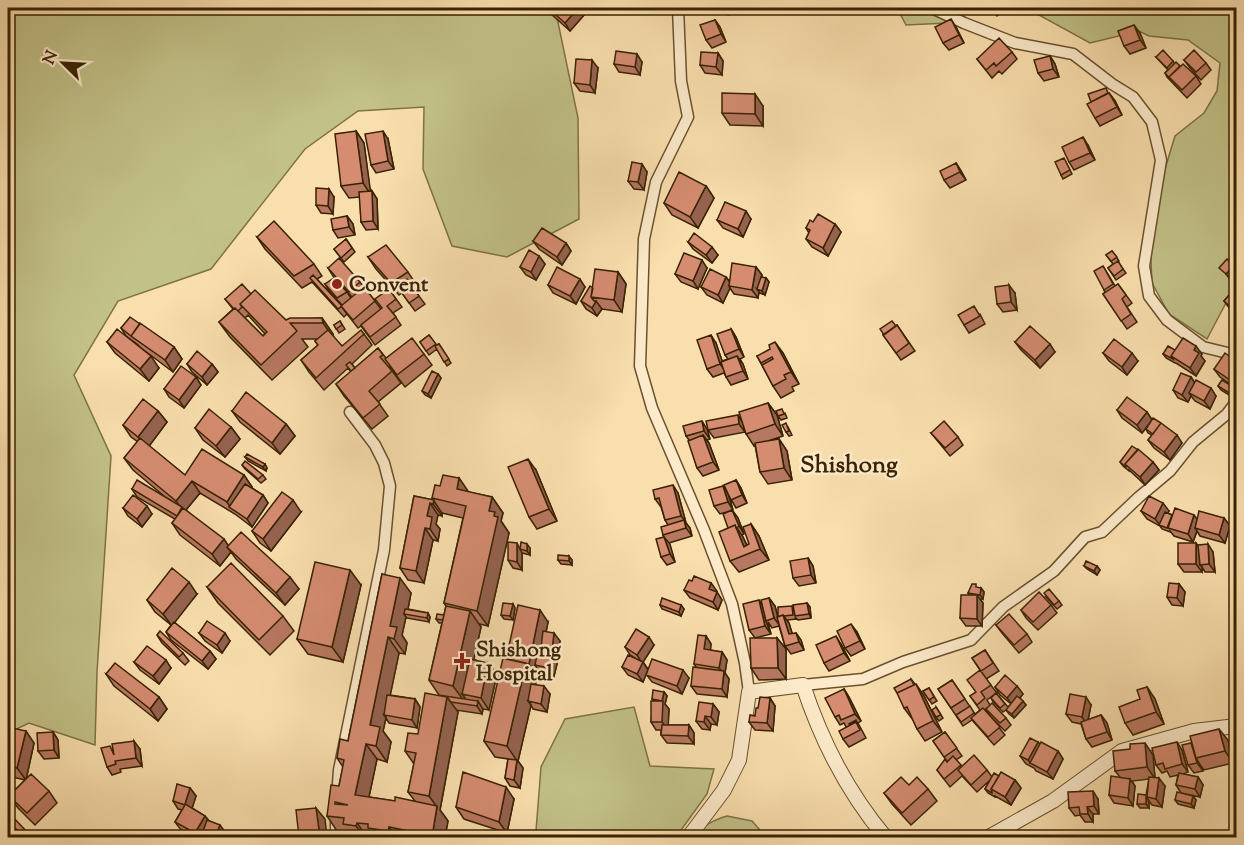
<svg xmlns="http://www.w3.org/2000/svg" width="1244" height="845" font-family="'Sorts Mill Goudy',serif">
<style>
.green{fill:#c2c188;stroke:#7e7246;stroke-width:1.5}
.lines{fill:none;stroke-linecap:round;stroke-linejoin:round}
.minor-casing{stroke:#69512e;stroke-width:13}
.tertiary-casing{stroke:#69512e;stroke-width:16}
.minor{stroke:#fceaca;stroke-width:10}
.tertiary{stroke:#fceaca;stroke-width:14}
.wall{fill:#b77861;stroke:#392203;stroke-width:1.5;fill-rule:evenodd}
.shaded-wall{fill:#95624f;stroke:#392203;stroke-width:1.5}
.building{fill:#d58c71;stroke:#392203;stroke-width:1.5;fill-rule:evenodd}
.poi-dot{fill:#8f2418;stroke:#fceaca;stroke-width:2}
.labels{text-anchor:middle;stroke-width:5;stroke-linejoin:round;paint-order:stroke}
.poi-label{font-size:21px;font-weight:bold;fill:#392203;stroke:#fceaca;text-anchor:start}
.quarter-label{font-size:24px;font-weight:bold;fill:#392203;stroke:#fceaca}
</style>
<rect width="100%" height="100%" fill="#fadfae"/>
<filter id="stains"><feTurbulence type="fractalNoise" baseFrequency=".00333" numOctaves="4"/><feColorMatrix values="0 0 0 0 .2 0 0 0 0 .09 0 0 0 0 .02 0 0 0 .5 -.17"/></filter>
<radialGradient id="worn" r=".72"><stop offset=".6" stop-color="#630" stop-opacity="0"/><stop offset="1" stop-color="#630" stop-opacity=".3"/></radialGradient>
<path class="green" d="M8,8H555L578,118L579,219L507,257L452,246L423,169L424,107L358,111L305,149L211,269L118,301L74,375L111,456L97,672L95,745L29,723L8,733Z
M897,8H964L948,23L906,25Z
M1032,8H1236V294L1227,301L1207,339L1169,314L1152,283L1150,241L1159,189L1175,136L1204,113L1217,91L1220,63L1188,40L1149,36L1139,31L1090,43L1037,14Z
M634,707L650,766L714,769L707,794L676,837H541L536,831L541,767L565,719Z
M727,816L752,821L766,837L694,838C702,825 714,820 727,816Z"/>
<g class="lines">
<defs>
<path id="minor" d="M678,8L681,81L688,117L656,182L644,239L640,366L652,408L704,530L732,604L745,663L749,692
M932,8L964,23L1015,43L1073,54L1112,84L1133,97L1152,122L1161,160L1144,266L1149,296L1167,320L1203,347L1236,355
M803,685L863,679L903,662L971,640L1003,607L1054,571L1085,537L1102,532L1139,497L1170,471L1193,442L1227,414L1236,402
M337,798L339,770L384,550L390,486L384,463L375,445L350,412
M336,814V838"/>
<path id="tertiary" d="M688,838L724,790L739,760L749,692L803,685C821,740 848,793 886,838
M987,838L1053,801L1122,751L1194,731L1236,726"/>
</defs>
<use href="#minor" class="minor-casing"/>
<use href="#tertiary" class="tertiary-casing"/>
<use href="#minor" class="minor"/>
<use href="#tertiary" class="tertiary"/>
</g>
<path class="wall" d="M546,8H580L585,14L570,31L550,13Z
M617,8H630L627,13Z
M706,8H714L708,10Z
M737,8L739,12L728,15L725,11Z
M831,8H857L856,13L833,10Z
M991,8H1001L1003,11L997,16Z
M715,20L720,27L726,42L712,48L706,40Z
M956,27L964,43L949,50L943,43Z
M1140,33L1146,48L1130,54L1124,46Z
M1012,52L1017,59L1002,74L999,71L992,78L977,59Z
M718,53L723,61L722,75L705,73L700,65Z
M1050,56L1055,64L1059,77L1044,81L1038,73Z
M1156,57L1173,61L1174,63L1180,66L1196,76L1201,84L1187,98L1167,77L1165,73L1168,70Z
M1184,60L1206,63L1211,70L1201,80L1190,68Z
M642,62L640,75L619,72L614,64Z
M598,68L595,93L580,91L574,83Z
M1109,93L1115,101L1122,115L1100,126L1095,118Z
M763,106V126L730,125L722,113Z
M356,131L364,143L370,191H372L377,199L378,229L366,230L361,222L360,197L349,198L341,186Z
M388,139L394,169L376,173L371,165Z
M1088,145L1095,160L1074,170L1069,162Z
M1066,162L1072,174L1063,179L1061,175Z
M956,163L961,171L966,180L950,188L944,180Z
M647,172L644,190L634,189L628,181Z
M706,186L714,198L698,228L672,215L664,203Z
M334,197L333,214L321,213L316,205Z
M347,216L353,224L355,235L338,238L333,230Z
M751,219L743,237L723,228L717,220Z
M813,222L835,224L841,232L828,256L812,247L806,239L809,233L806,228Z
M257,237L314,264L322,276L317,279L342,306L347,314L344,317L312,282L302,288L265,249Z
M346,239L355,252L344,262L334,249Z
M533,241L566,243L571,251L562,265L539,249Z
M688,242L718,255L712,263L693,249Z
M1112,251L1119,261L1118,262L1126,273L1116,280L1108,268L1113,264L1106,255Z
M539,256L545,264L536,280L526,275L520,267Z
M368,257L408,272L416,284L412,287L425,304L415,311L402,293L399,295L376,269Z
M1103,266L1115,286L1118,284L1132,303L1127,307L1137,322L1127,329L1103,294L1105,292L1104,290Z
M756,267L762,275L761,277L766,278L769,282L765,295L760,293L759,292L758,298L734,294L730,288L723,303L707,295L701,287L726,277L729,281Z
M328,268L360,282L381,309L382,308L389,289L402,307L393,313L401,325L375,345L361,326L358,328L347,314L341,306L342,305L330,292L325,284L347,292L351,298L352,297L333,276Z
M707,268L698,289L681,282L675,274Z
M618,272L626,284L622,312L602,309L597,316L586,309L581,301L593,288Z
M548,285L585,287L576,304L553,293Z
M1236,287V316L1233,313L1224,301Z
M1015,293L1017,310L1003,312L997,304Z
M251,294L286,320L322,318L333,334V337L342,346L364,334L372,345L352,364L355,368L378,348L386,358L424,354L432,365L405,387L390,367V368L401,383L378,402L388,416L372,429L344,396L336,384L351,372L348,368L324,390L309,372L301,360L318,345L315,341L317,339H302L308,347L272,380L230,337L219,322L233,309L225,299ZM248,315L265,334L263,336L245,318Z
M980,314L985,324L969,333L964,325Z
M340,321L345,329L339,333L334,325Z
M140,324L174,347L182,359L173,372L141,348L159,368L149,381L115,353L107,342L140,347L137,344L126,336L121,328Z
M897,325L915,351L901,360L883,335Z
M731,329L736,337L744,357L740,359L743,364L748,379L731,385L726,377L724,373L713,377L707,369L716,343L722,361L728,359L725,355Z
M429,335L436,345L439,344L451,363L447,366L437,349L429,355L420,342Z
M1015,342L1055,352L1040,368L1021,350Z
M1175,350L1202,354L1201,356L1205,361L1196,376L1176,363H1175L1166,358L1163,354Z
M783,353L799,384L792,387L794,391L781,398L773,386L757,356Z
M1103,353L1138,361L1127,375L1109,361Z
M1236,361V388L1220,377L1214,369Z
M187,364H212L218,372L207,385L192,372Z
M438,374L441,378L431,398L425,395L422,391Z
M196,377L201,385L184,408L169,397L164,389Z
M1191,377L1195,383L1216,396L1210,409L1195,401L1191,396L1188,402L1178,398L1173,390Z
M1222,380L1234,398L1221,390L1218,386Z
M768,403L777,415L783,436L768,441L779,439L787,451L792,480L768,484L760,472L755,445L754,446L745,432L714,438L708,430L742,421Z
M1117,410L1147,412L1152,420L1182,443L1170,460L1154,448L1148,440L1152,435L1148,433L1146,429L1148,426L1142,433L1122,418Z
M158,411L167,422L149,446L185,475H244L252,487V488L263,495L268,503L252,527L235,514L200,493L186,510L228,546L299,589L285,605L236,559L231,552L220,566L180,535L172,523L175,519L137,497L132,489L164,496L133,470L124,458L138,442L131,437L123,425Z
M232,411L286,424L295,436L280,454L240,422Z
M785,413L787,418L781,420L778,416Z
M231,427L240,439L225,457L203,440L195,428Z
M788,427L792,435L789,436L786,432Z
M707,429L710,439L707,440L709,443L719,470L703,476L697,468L689,440L686,436Z
M931,433L958,437L963,445L950,456Z
M1138,450L1153,462L1159,470L1145,485L1129,470V471L1123,466L1120,462Z
M245,457L265,464L267,468L266,471L248,461Z
M242,465L263,475L266,479L261,483L245,469Z
M536,470L557,521L537,529L529,517Z
M459,478L468,492L492,497L503,513L501,521L509,533L488,626L480,624L481,627L474,659L497,674L489,710L483,709L482,714L456,710L458,712L440,810L448,821L445,837H352L349,833L337,831L327,816L339,786L343,767L337,758L348,741L382,574L411,593L408,609L428,613L430,617L429,622L407,618L406,617L402,635L407,643L405,654L399,653L390,695L415,699L420,707L417,728L389,723L386,718L383,731L391,742L387,762L377,759L369,797L395,801H415L408,792L414,764L405,751L418,734L439,695L429,680L442,623H439L436,619L444,615L446,606L444,603L463,518L442,513V516L438,515L436,524L440,529L438,541L433,540L424,583L408,580L400,568L414,496L433,500L432,498L440,486Z
M736,480L741,488L747,503L736,508L729,496L733,510H732L738,518L744,534L742,535L747,545L749,544L751,524L759,536L769,560L739,572L730,561L728,528L730,511L720,514L714,506L723,486L728,493Z
M678,493L686,523L690,528L692,536L669,543L675,562L667,565L661,557L664,537L663,535L668,525L665,520L661,507L655,499Z
M123,508L152,514L142,527L128,516Z
M1141,511H1169L1168,513L1172,515L1197,519L1224,518L1230,526L1225,543L1200,536L1197,531L1193,542L1174,536L1170,531V532L1162,529L1160,526L1147,519Z
M301,512L271,551L260,543L252,531Z
M1198,547L1213,552L1215,572H1205L1202,567V572H1184L1178,564Z
M520,548H530V555L522,553V570L513,568L508,560Z
M808,558L813,566L816,583L799,586L793,578Z
M558,560H572V565L561,564Z
M1084,566H1097L1100,570L1097,575L1087,569Z
M692,581L711,583L722,600L718,610L690,598L684,590Z
M1179,584L1185,592L1183,606L1172,605L1167,597Z
M361,585L343,662L308,654L297,639Z
M207,587L283,616L294,631L270,655L218,603Z
M978,588H981L984,592L983,599H980L983,603L982,626H966L960,618L969,595L968,593Z
M197,594L174,622L210,651L216,659L208,669L171,640L166,632L171,625L155,612L147,600Z
M1046,597L1059,601L1062,605L1057,609Z
M769,598L775,606L778,617L792,606L794,608L807,603L810,607L811,618L798,620L795,617L796,619L787,620L789,623L792,634L796,633L801,640L804,650L791,654L785,646L779,626L772,628L768,622L771,634L755,638L749,630L763,606Z
M513,604L515,608L513,620L504,619L501,615Z
M660,605H681L684,609L681,616L662,609Z
M1051,605L1057,613L1038,630L1026,618L1021,610Z
M548,622L546,632L560,641L557,657H556L558,660L554,676L540,673L538,670L537,676L534,675L537,678L535,685L550,694L547,712L533,709L531,705L518,761L523,768L520,788L510,786L505,778L508,759L495,757L484,741L506,659Z
M996,625L1027,634L1032,642L1019,653L1002,633Z
M857,632L865,649L851,656L845,648Z
M199,633L230,641L222,653L205,641Z
M157,635L183,653L189,661L185,665L162,643Z
M706,636L711,644L710,650L722,652L727,660L725,673L729,679L727,697L697,694L691,686L696,667L694,664Z
M777,638L786,649V679L759,680L751,668Z
M841,644L850,661L829,671L824,663Z
M654,645L643,662L648,669L689,678L682,694L652,682L646,674L643,682L628,675L622,667L635,658L630,655L625,647Z
M985,650L999,671L986,679L997,693H996L1008,707L1011,704L1000,695L995,687L1017,686L1023,694L1020,698L1026,705L1014,718L1009,714L1006,710L1003,712L993,702L991,698L995,694L987,700L990,705L1006,718L1011,725L1005,731L991,717L986,709L985,710L1005,735L994,745L972,720L963,726L938,689L952,680L975,714L980,710L970,696L976,692L980,670L972,658Z
M134,662L171,668L159,684L140,670Z
M106,674L159,697L167,709L158,721L114,686Z
M911,679L924,696L942,732L925,741L917,729L913,720L904,708Z
M1147,687L1155,699L1164,724L1133,735L1125,723L1140,699Z
M929,688L937,701L932,704L923,691Z
M844,689L849,697L861,721L858,723L866,738L849,747L843,739L846,727L844,723L840,725L835,717Z
M664,692L667,696L665,704L669,709L668,725H689L694,733V744L667,743L661,735V730H656L651,722L653,701L652,699Z
M770,698L775,706L773,731L755,730L749,722L755,716L758,708Z
M713,704L719,712L717,725L711,724L710,730L702,729L696,721Z
M1091,705L1088,720L1101,715L1107,723L1112,740L1092,747L1086,739L1081,724L1072,722L1066,714Z
M936,707L943,718L939,721L936,717Z
M8,727L34,743L26,780L49,791L57,803L35,825L18,808L9,796L25,780L8,776Z
M53,732L58,740L59,758L44,759L38,751Z
M945,732L962,756L956,760L962,767L987,770L992,777L999,776L1015,780L1021,788L1011,805L995,796V797L988,793L985,789L989,781L977,792L962,776L950,787L937,770L947,761L933,741Z
M1228,740L1233,763L1204,770L1201,766L1203,771L1194,773L1188,765L1191,743L1193,745Z
M1038,742L1040,744L1058,751L1063,759L1053,779L1036,771L1034,768L1026,764L1020,756Z
M113,749H140L142,766L120,769L121,772L112,775L107,767Z
M1182,750L1188,772L1183,774L1198,777L1203,785L1200,797L1181,793L1176,785L1178,775L1170,777L1167,771L1162,773L1156,765Z
M1153,755L1155,778L1165,786L1162,807L1152,805L1149,801V808H1140L1137,804L1146,795L1149,779L1132,781L1135,786L1133,806L1114,803L1109,795L1120,777L1115,771Z
M909,785L928,789L937,801L911,825L892,804L884,793Z
M190,788L196,796L192,808L205,816L209,821L226,833L224,837H194L181,830L175,822L182,810L178,809L173,801Z
M1193,796L1196,800L1194,808L1178,804L1175,800Z
M514,799L507,833L464,819L456,807Z
M1098,799L1099,814H1093V822H1085L1080,815L1075,816L1069,808Z
M8,812L13,820L28,833L31,837H23L13,827L8,830Z"/>
<path class="shaded-wall" d="M578,8H580L585,14L570,31L565,23Z
M623,8H630L627,13Z
M951,19L956,27L964,43L959,35Z
M715,20L720,27L726,42L721,34Z
M1134,25L1140,33L1146,48L1140,40Z
M718,53L723,61L722,75L716,67Z
M637,54L642,62L640,75L635,67Z
M1050,56L1055,64L1059,77L1053,69Z
M592,60L598,68L595,93L590,85Z
M1109,93L1115,101L1122,115L1117,107Z
M755,94L763,106V126L755,114Z
M356,131L364,143L371,195L363,183Z
M383,131L388,139L394,169L388,161Z
M1083,137L1088,145L1095,160L1090,153Z
M956,163L961,171L966,180L960,172Z
M642,164L647,172L644,190L638,182Z
M706,186L714,198L698,228L690,217Z
M329,189L334,197L333,214L328,206Z
M372,191L377,199L378,229L373,221Z
M746,211L751,219L743,237L738,229Z
M347,216L353,224L355,235L349,227Z
M835,224L841,232L828,256L823,248Z
M566,243L571,251L562,265L557,257Z
M712,247L718,255L712,263L706,255Z
M539,256L545,264L536,280L531,272Z
M702,260L707,268L698,289L693,281Z
M1234,265L1236,269L1229,278L1226,274Z
M756,267L762,275L759,290L757,289L759,292L758,298L752,290Z
M618,272L626,284L622,312L614,300Z
M726,277L732,285L729,286L730,288L723,303L718,295Z
M766,278L769,282L765,295L762,291Z
M580,279L585,287L576,304L570,296Z
M1009,285L1015,293L1017,310L1011,302Z
M596,301L602,309L597,316L592,308Z
M322,318L333,334L334,339L323,323Z
M731,329L736,337L744,357L739,349Z
M711,335L716,343L726,372L720,364Z
M775,342L783,353L799,384L791,372Z
M1050,344L1055,352L1040,368L1035,360Z
M1196,346L1202,354L1201,356L1205,361L1196,376L1190,368L1194,350Z
M174,347L182,359L173,372L165,360Z
M1132,353L1138,361L1127,375L1122,367Z
M151,356L159,368L149,381L140,369Z
M737,356L743,364L748,379L743,371Z
M212,364L218,372L207,385L202,377Z
M438,374L441,378L431,398L428,394Z
M196,377L201,385L184,408L179,400Z
M1191,377L1196,385L1189,393L1191,396L1188,402L1182,395Z
M1236,377V387L1233,382Z
M1211,388L1216,396L1210,409L1204,401Z
M1235,388L1236,390V395L1234,398L1231,394Z
M768,403L777,415L783,436L775,424Z
M158,411L167,422L147,449L138,437Z
M1147,412L1152,420L1142,433L1137,425Z
M738,415L743,423L745,432L739,424Z
M702,421L707,429L710,439L704,431Z
M286,424L295,436L280,454L272,443Z
M231,427L240,439L225,457L216,446Z
M703,435L709,443L719,470L713,462Z
M1177,435L1182,443L1170,460L1164,452Z
M779,439L787,451L792,480L784,468Z
M528,459L536,470L557,521L549,509Z
M1153,462L1159,470L1145,485L1140,477Z
M265,464L267,468L266,471L263,467Z
M244,475L252,487L237,512L230,507L227,502Z
M459,478L470,494L457,489Z
M736,480L741,488L747,503L742,495Z
M192,481L200,493L185,511L177,516L181,508L176,501Z
M673,485L678,493L686,523L690,528L692,536L686,528L685,521L681,516Z
M723,486L728,494L733,510L728,502Z
M263,495L268,503L252,527L247,519Z
M492,497L503,513L501,521L509,533L488,626L477,611L489,511Z
M293,500L301,512L271,551L263,539Z
M434,501L442,513V516L433,504Z
M430,503L438,515L436,524L440,529L438,541L430,529L427,516Z
M1163,503L1169,511L1161,526L1155,519Z
M147,506L152,514L142,527L137,519Z
M732,510L738,518L744,534L739,526Z
M1194,515L1200,523L1195,528L1197,531L1193,542L1188,534Z
M1224,518L1230,526L1225,543L1219,535Z
M751,524L759,536L769,560L760,549Z
M735,525L743,537L750,553L744,547Z
M425,528L433,540L424,583L416,571Z
M664,537L670,544L675,562L670,554Z
M224,539L232,551L227,547L231,552L220,566L212,554Z
M517,543L522,553V570L517,562Z
M1196,543L1202,551L1200,565L1202,567V572L1196,564Z
M527,544L530,548V555L527,551Z
M1208,544L1213,552L1215,572L1209,564Z
M569,556L572,560V565L569,561Z
M808,558L813,566L816,583L811,575Z
M1097,566L1100,570L1097,575L1094,571Z
M350,570L361,585L343,662L332,647Z
M290,577L299,589L285,605L276,593Z
M400,578L411,593L407,614H404L406,617L402,635L407,643L405,654L394,639L390,626Z
M189,582L197,594L172,626L163,614Z
M711,583L717,591L714,597L709,589Z
M1179,584L1185,592L1183,606L1177,598Z
M981,588L984,592L983,599L980,595Z
M717,592L722,600L718,610L713,602Z
M977,595L983,603L982,626L977,619Z
M769,598L775,606L780,626L774,618Z
M759,600L764,608L766,621L771,634L765,626Z
M807,603L810,607L811,618L809,614Z
M513,604L515,608L513,620L510,616Z
M681,605L684,609L681,616L679,612Z
M540,610L548,622L543,648H541L542,650L535,665L538,670L537,676L529,664Z
M470,611L481,627L466,695L462,694L465,698L464,701L453,686Z
M428,613L430,617L429,622L427,618Z
M783,615L789,623L795,642L789,634Z
M851,624L857,632L865,649L860,641Z
M225,633L230,641L222,653L217,645Z
M554,633L560,641L557,657L552,650Z
M796,633L801,640L804,650L799,642Z
M706,636L711,644L710,657L704,649Z
M836,636L841,644L850,661L844,653Z
M388,637L399,653L386,716L384,715L386,718L383,731L391,742L387,762L376,746L370,725Z
M649,637L654,645L643,662L648,670L643,682L637,674L642,663L637,655Z
M777,638L786,649V679L778,668Z
M210,651L216,659L208,669L202,661Z
M553,652L558,660L554,676L549,668Z
M722,652L727,660L725,673L729,679L727,697L722,689L724,674L719,668Z
M166,660L171,668L159,684L153,676Z
M488,663L497,674L489,710L481,698Z
M526,663L537,678L531,702L528,701L531,705L518,761L523,768L520,788L514,780L517,761L507,746Z
M683,670L689,678L682,694L677,686Z
M916,684L924,696L942,732L933,721Z
M544,686L550,694L547,712L541,704Z
M1017,686L1023,694L1013,706L1007,698Z
M1147,687L1155,699L1164,724L1156,712Z
M844,689L849,697L861,721L855,714Z
M664,692L667,696L665,704L669,709L668,730L662,722V701Z
M159,697L167,709L158,721L150,709Z
M447,697L458,712L440,810L448,821L445,837H432L437,807L429,796Z
M1086,697L1091,705L1087,725L1082,717Z
M770,698L775,706L773,731L767,723Z
M415,699L420,707L417,728L412,720Z
M478,701L483,709L482,714L477,706Z
M1023,701L1026,705L1014,718L1012,714Z
M713,704L719,712L717,725L711,717Z
M1101,715L1107,723L1112,740L1107,732Z
M705,716L711,724L710,730L704,722Z
M689,725L694,733V744L688,736Z
M1219,729L1228,740L1233,763L1225,751Z
M26,731L34,743L26,780L17,768Z
M53,732L58,740L59,758L54,750Z
M134,741L140,749L142,766L136,758Z
M1038,742L1044,750L1030,763L1028,760Z
M1177,742L1182,750L1188,772L1182,764Z
M1145,743L1153,755L1155,779L1147,767Z
M1191,743L1196,750V758L1201,766L1203,771L1197,763Z
M366,744L377,759L366,811L355,795Z
M1058,751L1063,759L1053,779L1047,772Z
M1198,777L1203,785L1200,797L1195,789Z
M1159,778L1165,786L1162,807L1156,799Z
M1130,779L1135,786L1133,806L1128,798Z
M1015,780L1021,788L1011,805L1005,797Z
M506,787L514,799L507,833L499,822Z
M190,788L196,796L191,812L185,804Z
M1093,791L1098,799L1099,814L1094,806Z
M1193,796L1196,800L1194,808L1191,804Z
M1147,797L1149,801V808L1146,804Z
M1087,807L1093,814V822L1088,814Z
M316,808L325,819L327,837H320Z
M205,816L211,823L203,837H198L195,833Z
M357,823L367,837H364L356,826Z
M220,825L226,833L224,837H215Z
M389,827L396,837H393L388,831Z"/>
<path class="building" d="M548,8H578L565,23Z
M724,8H736L725,11Z
M991,8H1000L994,12Z
M951,19L959,35L943,43L935,27Z
M715,20L721,34L706,40L700,25Z
M1134,25L1140,40L1124,46L1118,31Z
M999,38L1012,52L996,66L994,63L986,70L977,59Z
M1163,50L1173,61L1167,68L1156,57Z
M1194,50L1206,63L1196,72L1184,60Z
M616,51L637,54L635,67L614,64Z
M701,52L718,53L716,67L700,65Z
M1050,56L1053,69L1038,73L1034,60Z
M576,59L592,60L590,85L574,83Z
M1176,62L1180,66L1169,77L1170,79L1165,73Z
M1183,64L1196,76L1182,90L1169,77Z
M1106,88L1108,93L1091,102L1088,94Z
M722,93L755,94V114L722,113Z
M1109,93L1117,107L1095,118L1087,104Z
M356,131L363,183L341,186L335,134Z
M383,131L388,161L371,165L365,134Z
M1083,137L1090,153L1069,162L1062,147Z
M1064,158L1070,170L1061,175L1055,162Z
M632,162L642,164L638,182L628,181Z
M956,163L960,172L944,180L940,171Z
M679,172L706,186L690,217L664,203Z
M316,188L329,189L328,206L316,205Z
M372,191L373,221L361,222L359,192Z
M725,202L746,211L738,229L717,220Z
M818,214L835,224L823,248L806,239L810,230L806,228L810,220L813,222Z
M347,216L349,227L333,230L331,219Z
M274,221L314,264L294,276L257,237Z
M542,228L566,243L557,257L533,241Z
M694,233L712,247L706,255L688,242Z
M346,239L352,248L341,258L334,249Z
M386,245L408,272L391,283L368,257Z
M529,250L539,256L531,272L520,267Z
M1112,251L1117,257L1111,261L1106,255Z
M684,253L702,260L693,281L675,274Z
M339,258L360,282L349,292L328,268Z
M1227,259L1234,265L1226,274L1219,268Z
M1118,261L1123,269L1114,276L1108,268Z
M732,263L756,267L752,290L729,286Z
M1103,266L1113,284L1104,290L1094,271Z
M557,267L580,279L570,296L548,285Z
M595,269L618,272L614,300L591,297Z
M710,269L726,277L718,295L701,287Z
M313,275L342,306L338,309L310,278Z
M761,277L766,278L762,291L757,289Z
M334,278L347,292L337,298L325,284Z
M407,279L419,296L409,303L397,286Z
M242,284L251,294L240,304L242,307L238,311L235,308L234,309L225,299Z
M1118,284L1126,295L1122,299L1131,314L1121,321L1103,294Z
M1009,285L1011,302L997,304L995,287Z
M590,286L593,288L591,297L594,301H596L592,308L581,301Z
M364,287L375,301L353,320L341,306Z
M1236,287V312L1224,301Z
M389,289L396,299L387,306L396,317L370,337L361,325L382,308L375,299Z
M255,290L286,320L290,318H322L323,323H290L297,331L261,365L219,322L235,308L263,336L267,332L240,304Z
M974,306L980,316L964,325L958,315Z
M130,317L140,324L131,336L121,328Z
M340,321L342,325L336,329L334,325Z
M892,321L896,326L884,335L880,329Z
M140,323L174,347L165,360L131,336Z
M897,325L909,343L896,353L883,335Z
M1030,326L1050,344L1035,360L1015,342Z
M117,329L151,356L140,369L107,342Z
M731,329L739,349L725,355L717,334Z
M328,330L342,346L361,330L364,334L316,378L301,360L318,345L315,341Z
M429,335L436,344L426,351L420,342Z
M711,335L720,364L707,369L697,340Z
M412,338L424,354L397,375L385,359Z
M1183,338L1196,346L1194,350L1199,353L1190,368L1171,356Z
M1114,339L1132,353L1122,367L1103,353Z
M775,342L791,372L784,375L786,379L773,386L762,365L773,359L772,357L761,363L757,356L770,349L769,345Z
M439,344L449,359L444,362L435,346Z
M1168,346L1175,350L1171,356L1173,359L1163,354Z
M378,348L383,355L380,357L392,371L369,391L380,404L363,418L336,384Z
M197,351L212,364L202,377L187,364Z
M1225,353L1236,361V377L1233,382L1214,369Z
M737,356L743,371L726,377L721,362Z
M350,362L355,368L351,371L346,365Z
M181,366L196,377L179,400L164,389Z
M432,371L438,374L428,394L422,391Z
M1181,373L1191,377L1182,395L1173,390Z
M1196,380L1211,388L1204,401L1189,393Z
M1222,380L1235,388L1231,394L1218,386Z
M246,392L286,424L272,443L232,411Z
M1127,397L1147,412L1137,425L1117,410Z
M143,399L158,411L138,437L123,425Z
M768,403L775,424L746,434L739,412Z
M209,409L231,427L216,446L195,428Z
M782,409L784,414L778,416L776,411Z
M738,415L739,424L708,430L706,421Z
M1153,418L1161,423L1153,434L1146,429Z
M702,421L704,431L686,436L683,426Z
M944,421L958,437L945,448L931,433Z
M786,423L789,431L786,432L782,425Z
M1161,423L1177,435L1164,452L1148,440Z
M703,435L713,462L697,468L688,441Z
M140,438L185,475L202,449L244,475L227,502L192,481L176,501L124,458Z
M779,439L784,468L760,472L755,443Z
M1132,446L1138,450L1125,464L1127,466L1126,467L1120,462Z
M1138,449L1153,462L1140,477L1125,464Z
M247,454L265,464L263,467L245,457Z
M528,459L549,509L529,517L508,467Z
M245,461L263,475L258,479L242,465Z
M443,475L459,478L457,489L492,497L489,511L495,512L494,516L498,517L477,611L444,603L466,506L432,498L435,485L440,486Z
M137,480L182,507L177,516L132,489Z
M736,480L742,495L731,500L724,485Z
M245,484L263,495L247,519L229,507Z
M673,485L681,516L665,520L659,498L655,499L653,490Z
M723,486L728,502L714,506L709,490Z
M282,492L293,500L263,539L252,531Z
M133,495L147,506L137,519L123,508Z
M414,496L434,500L433,504L430,503L427,516L432,517L430,529L425,528L416,571L400,568Z
M1149,496L1163,503L1155,519L1141,511Z
M183,508L224,539L212,554L172,523Z
M1175,508L1194,515L1188,534L1168,528Z
M732,510L739,526L736,528L735,525L728,528L723,514Z
M1199,511L1224,518L1219,535L1195,528Z
M1165,512L1172,515L1167,528L1159,525Z
M684,520L686,528L663,535L661,527Z
M751,524L760,549L730,561L719,532L735,525L744,547L749,544L743,527Z
M241,532L290,577L276,593L227,547Z
M664,537L670,554L661,557L656,539Z
M508,542L517,543V562L508,560Z
M521,542L527,544V551L520,549Z
M1178,543H1196V564H1178Z
M1208,544L1209,564L1200,565L1198,545Z
M558,555L569,556V561L558,560Z
M808,558L811,575L793,578L790,561Z
M1086,561L1097,566L1094,571L1084,566Z
M315,562L350,570L332,647L297,639Z
M231,563L283,616L259,640L207,587Z
M172,568L189,582L163,614L147,600Z
M382,574L400,578L390,626L397,627L394,639L388,637L370,725L380,727L376,746L366,744L355,795L395,801V797L437,806L432,837H407L409,831L389,827L388,831L368,828V824L357,823L356,826L343,824L344,818L327,816L331,785L339,786L344,760L337,758L340,739L348,741ZM335,802L348,805L335,804Z
M694,576L711,583L709,589L717,592L713,602L684,590L689,580L692,581Z
M1169,583L1179,584L1177,598L1167,597Z
M972,584H976V587L981,588L980,595L968,593Z
M1049,589L1059,601L1054,605L1044,593Z
M1039,592L1051,605L1033,622L1021,610Z
M961,595H977V619L960,618Z
M662,598L681,605L679,612L660,605Z
M769,598L774,618L766,621L761,600Z
M759,600L765,626L749,630L743,604Z
M503,603L513,604L510,616L501,615Z
M807,603L809,614L795,616L793,605Z
M518,605L540,610L529,664L506,659Z
M446,606L470,611L453,686L429,680Z
M792,606L793,615L784,616L783,615L778,617V607Z
M405,609L428,613L427,618L404,614Z
M437,614L444,615L443,620L436,619Z
M1009,614L1027,634L1014,645L996,625Z
M783,615L789,634L796,633L799,642L785,646L777,617Z
M207,621L225,633L217,645L199,633Z
M174,622L210,651L202,661L166,632Z
M851,624L860,641L845,648L837,631Z
M636,629L649,637L637,655L625,647Z
M160,631L183,653L179,657L157,635Z
M543,631L554,633L552,650L541,648Z
M698,635L706,636L704,649L722,652L719,668L694,664Z
M836,636L844,653L824,663L816,645Z
M750,638H777L778,668H751Z
M147,646L166,660L153,676L134,662Z
M538,649L553,652L549,668L535,665Z
M985,650L993,663L981,671L972,658Z
M628,655L643,662L637,674L622,667Z
M503,658L526,663L507,746L484,741Z
M470,659L488,663L481,698L462,694Z
M652,659L683,670L677,686L646,675Z
M115,663L159,697L150,709L106,674Z
M693,667L724,671L722,689L691,686Z
M980,670L991,685L981,692L985,698L977,705L970,696L976,692L967,680Z
M1005,675L1017,686L1007,698L995,687Z
M911,679L914,685L897,693L894,688Z
M952,680L965,699L951,708L938,689Z
M531,684L544,686L541,704L528,701Z
M916,684L933,721L917,729L907,707L904,708L897,693Z
M1147,687L1156,712L1125,723L1119,707L1140,699L1137,690Z
M929,688L934,697L929,700L923,691Z
M844,689L855,714L841,720L839,715L835,717L825,698Z
M653,690L664,692L662,701L652,699Z
M425,693L447,697L429,796L408,792L416,753L405,751L408,733L418,734Z
M996,693L1005,704L1000,708L991,698Z
M1070,694L1086,697L1082,717L1066,714Z
M387,695L415,699L412,720L384,715Z
M438,695L478,701L477,706L451,702L447,697Z
M1017,696L1023,701L1012,714L1006,710Z
M760,697L770,698L767,723L749,722L750,715L755,716L756,708H758Z
M651,701H663L662,722H651Z
M699,702L713,704L711,717L705,716L704,722L696,721Z
M992,703L1006,718L1000,723L986,709Z
M970,706L974,713L961,722L956,715Z
M936,707L941,715L936,717L932,710Z
M983,708L1000,727L988,737L971,718Z
M1101,715L1107,732L1086,739L1081,722Z
M856,720L858,724L856,722L850,725L849,724Z
M856,722L860,730L843,739L839,731Z
M662,725H689L688,736L661,735Z
M8,727L26,731L17,768L8,766Z
M1219,729L1225,751L1196,758L1190,736Z
M53,732L54,750L38,751L37,733Z
M945,732L957,748L944,757L933,741Z
M1030,738L1038,742L1028,760L1020,756Z
M134,741L136,758L115,761L116,764L107,767L101,748L110,746L114,755L112,744Z
M1041,742L1058,751L1047,772L1030,763Z
M1177,742L1182,764L1165,769L1163,763L1156,765L1152,748Z
M1145,743L1147,767L1115,771L1113,751L1130,749V744Z
M1191,743L1197,763L1188,765L1182,745Z
M974,755L987,770L971,785L958,770Z
M953,756L961,765L944,779L937,770L945,759L947,762Z
M508,759L517,760L514,780L505,778Z
M463,772L506,787L499,822L456,807Z
M1001,772L1015,780L1005,797L991,789Z
M994,773L999,776L991,789L992,792V793L985,789Z
M1179,773L1198,777L1195,789L1176,785Z
M31,774L49,791L27,813L9,796Z
M1111,776L1130,779L1128,798L1109,795Z
M901,777L909,785L917,777L928,789L902,813L884,793Z
M1149,777L1159,778L1156,799L1147,797Z
M177,784L190,788L185,804L205,816L195,833L175,822L185,805L173,801Z
M1093,791L1094,806L1087,807L1088,814H1080L1079,807L1069,808L1068,792Z
M1177,792L1193,796L1191,804L1175,800Z
M1138,794L1146,795V804H1137Z
M316,808L320,837H299L296,810Z
M11,815L28,833L24,837L10,823L13,821Z
M207,820L220,825L215,837H201Z
M1028,832L1041,837H1026Z
M1144,835L1155,837H1144Z"/>
<g class="poi-dot">
<circle cx="337" cy="284" r="6"/>
<path d="M459 652h6v6h6v6h-6v6h-6v-6h-6v-6h6z"/>
</g>
<g class="labels">
<g class="poi-label">
<text x="349" y="291">Convent</text>
<text x="476" y="656">Shishong<tspan x="476" dy="24">Hospital</tspan></text>
</g>
<g class="quarter-label">
<text x="849" y="472">Shishong</text>
</g>
</g>
<rect width="1244" height="845" fill="none" stroke="#fadfae" stroke-width="30"/>
<rect x="9" y="9" width="1226" height="827" fill="none" stroke="#392203" stroke-width="3"/>
<rect x="15" y="15" width="1214" height="815" fill="none" stroke="#392203" stroke-width="1.5"/>
<g transform="translate(63 63) rotate(294)" stroke="#fceaca" stroke-width="4.5" paint-order="stroke">
<path d="M0-4.5L10 22L0 15L-10 22Z" fill="#392203"/>
<text y="-9" font-size="16" font-weight="bold" text-anchor="middle" fill="#392203">N</text>
</g>
<rect width="100%" height="100%" filter="url(#stains)"/>
<rect width="100%" height="100%" fill="url(#worn)"/>
</svg>
